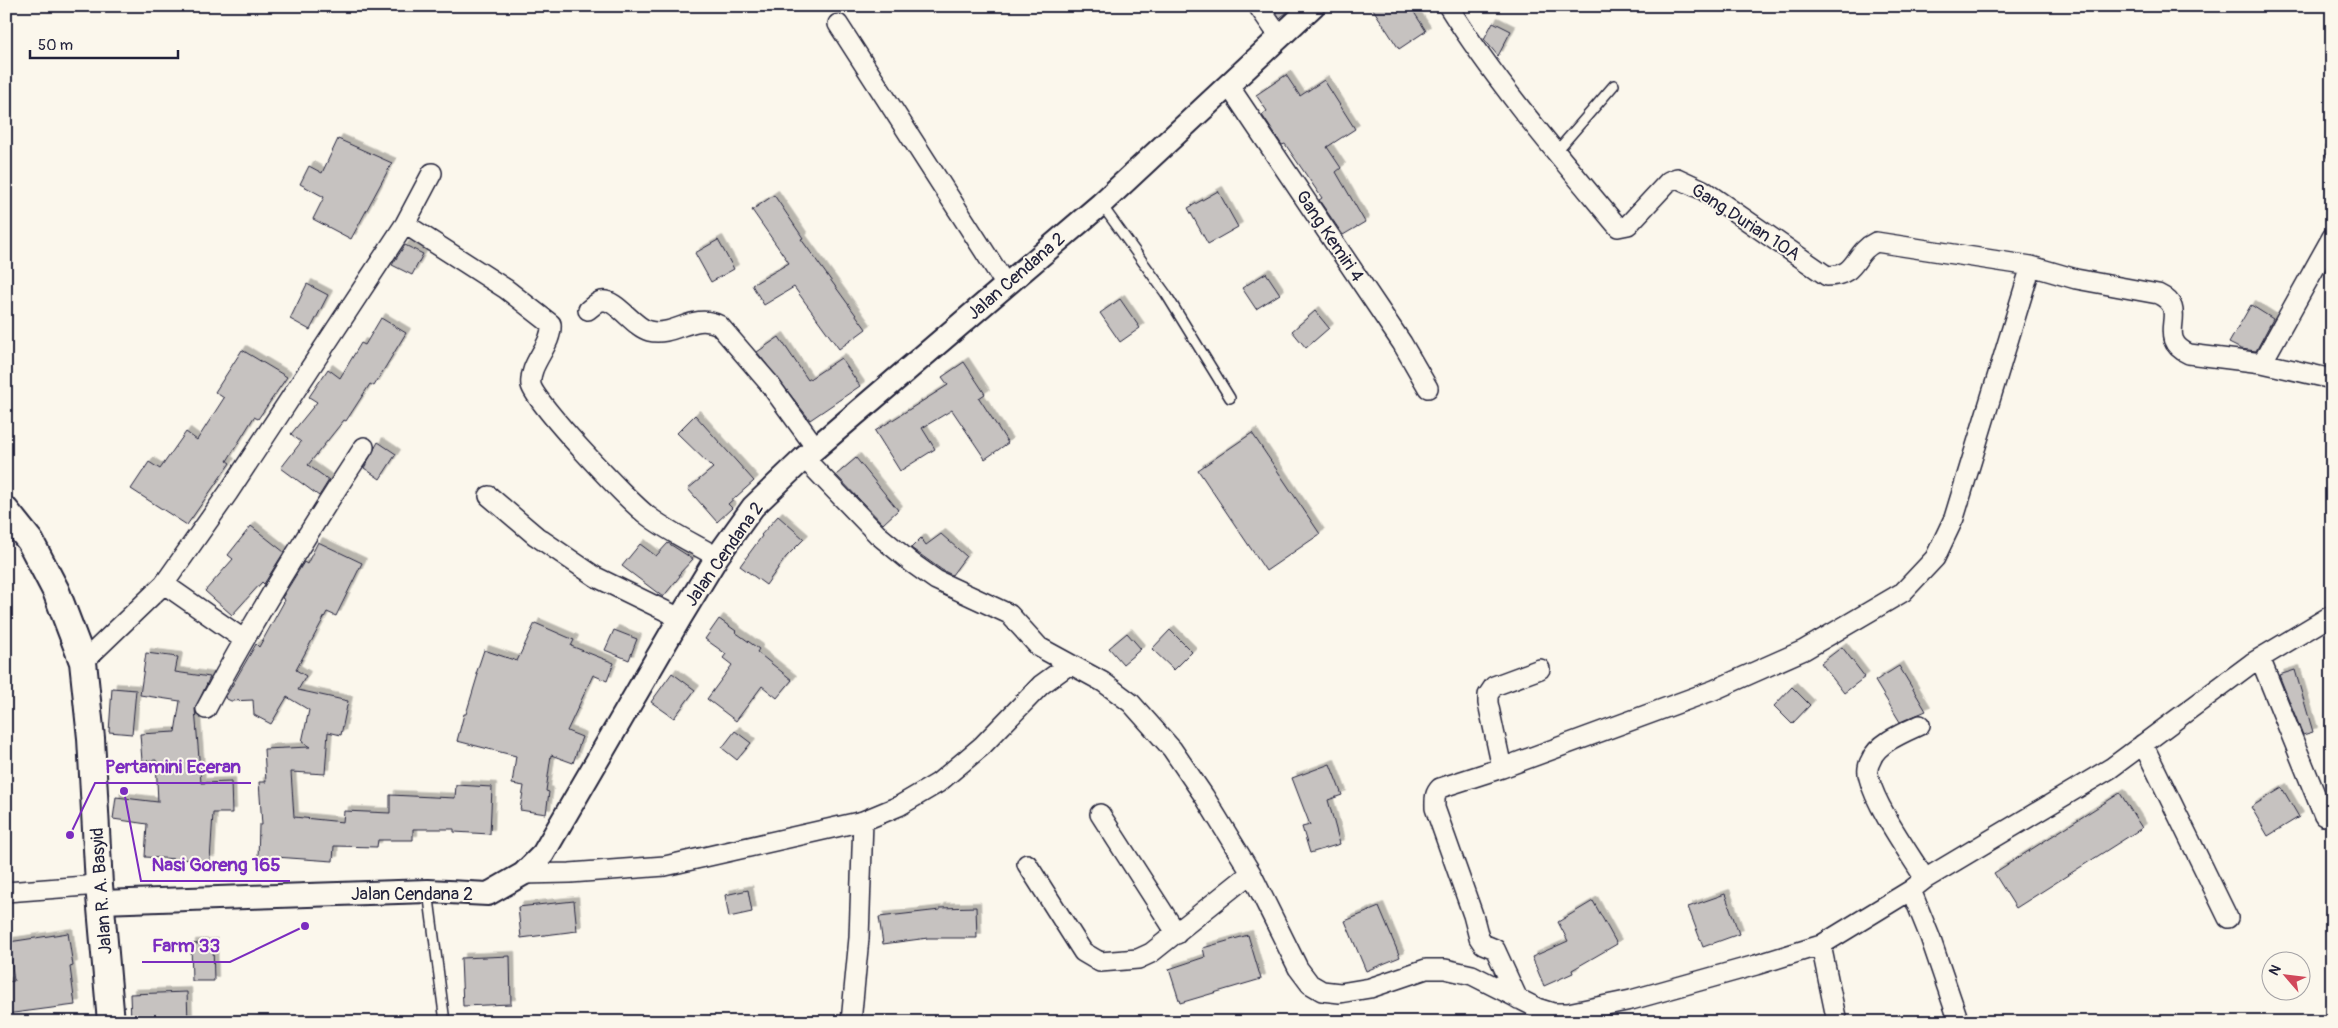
<svg xmlns="http://www.w3.org/2000/svg" width="2338" height="1028" font-family="Pangolin,sans-serif">
<style>
.building{fill:#c6c2c0;stroke:#22223b;filter:url(#shadow)}
.lines{fill:none;stroke-linecap:round;stroke-linejoin:round}
.service-casing{stroke:#22223b;stroke-width:12}
.minor-casing{stroke:#22223b;stroke-width:22}
.tertiary-casing{stroke:#22223b;stroke-width:26}
.secondary-casing{stroke:#22223b;stroke-width:30}
.path{stroke:#22223b;stroke-width:3;stroke-dasharray:5 4;stroke-linecap:butt}
.service{stroke:#fbf7ec;stroke-width:9}
.minor{stroke:#fbf7ec;stroke-width:19}
.tertiary{stroke:#fbf7ec;stroke-width:22}
.secondary{stroke:#fbf7ec;stroke-width:26}
.labels{text-anchor:middle;stroke-width:4;stroke-linejoin:round;paint-order:stroke}
.street-label{font-size:18px;fill:#22223b;stroke:#fbf7ec}
.leader{fill:none;stroke:#7b2cbf;stroke-width:2}
.callout-dot{fill:#7b2cbf;stroke:#fbf7ec;stroke-width:2}
.callout-label{font-size:19px;text-anchor:middle;font-weight:bold;fill:#7b2cbf;stroke:#fbf7ec;stroke-width:4;stroke-linejoin:round;paint-order:stroke}
</style>
<defs>
<filter id="shadow"><feDropShadow dx="4.5" dy="-4.5" stdDeviation="0" flood-color="#0004"/></filter>
</defs>
<rect width="100%" height="100%" fill="#fbf7ec"/>
<filter id="ink" filterUnits="userSpaceOnUse"><feTurbulence type="fractalNoise" baseFrequency=".02" numOctaves="2"/><feDisplacementMap in="SourceGraphic" scale="10" xChannelSelector="R" yChannelSelector="G"/><feConvolveMatrix kernelMatrix="1 2 1 2 8 2 1 2 1" color-interpolation-filters="sRGB"/></filter>
<g filter="url(#ink)">
<path class="building" d="M1272,6H1294L1280,18Z
M1371,6H1410L1426,31L1399,49Z
M1493,22L1511,31L1498,56L1484,39Z
M1286,75L1300,96L1324,80L1355,129L1327,147L1341,168L1336,172L1365,222L1343,235L1319,200L1322,198L1285,144L1282,145L1262,115L1267,111L1256,95Z
M338,139L392,163L351,239L313,219L324,197L300,184L309,166L322,173Z
M1218,191L1238,227L1208,244L1188,208Z
M774,195L803,238L801,239L866,329L839,349L794,287L764,305L752,285L789,263L752,210Z
M718,240L734,269L711,282L695,253Z
M405,245L423,254L412,275L392,265Z
M1266,273L1280,294L1256,309L1242,288Z
M307,284L328,295L310,330L290,319Z
M1120,299L1140,328L1120,342L1100,313Z
M2251,305L2273,319L2256,351L2241,349L2229,343Z
M1315,311L1329,328L1306,348L1292,331Z
M381,318L406,333L374,386L370,384L346,421L344,420L308,465L329,480L319,496L281,468L301,442L291,434L317,402L309,397L328,369L340,378L361,343L365,345Z
M779,337L808,380L841,358L860,386L810,420L757,352Z
M242,350L287,377L258,419L254,417L227,461L230,463L187,525L131,489L149,462L160,469L186,432L197,440L224,398L215,392Z
M964,362L985,394L979,398L1008,443L985,459L952,410L922,428L935,449L900,471L875,431L948,385L942,377Z
M695,415L754,481L728,504L732,508L717,522L688,489L713,468L677,433Z
M1252,433L1320,534L1266,571L1198,470Z
M378,442L396,454L380,479L364,468Z
M856,458L898,510L883,524L836,475Z
M778,516L804,539L786,557L766,585L740,566L762,536L761,535Z
M251,526L284,552L264,584L262,582L232,615L205,591L233,559L228,555Z
M941,534L966,556L952,575L942,570L911,548L921,538L926,545Z
M318,542L362,563L336,616L327,612L296,670L306,676L298,690L348,701L341,735L328,732L325,774L291,772L294,817L343,822L344,811L390,813V795L455,798L456,785L492,787L490,834L454,832V829H413V840H378L377,847L334,846L333,861L275,857V860L258,859L259,825H262L259,782H266L264,749L310,747L302,742L309,710L287,697L271,724L254,715L253,700L231,701L225,698L256,644L259,647L285,600L282,598L304,562L307,564Z
M668,543L693,559L679,574L680,576L663,597L622,566L640,544L656,556Z
M719,619L736,631L735,632L759,649L757,652L792,680L777,698L762,686L736,721L707,699L732,665L723,658L726,654L705,639Z
M535,623L574,640L571,646L614,663L607,681L593,675L567,731L582,737L573,763L551,755L546,791L549,792L546,814L520,810L524,786L512,784L516,756L457,741L464,714H466L478,674H476L484,650L517,661Z
M614,630L637,639L629,660L605,650Z
M1170,630L1192,652L1174,670L1152,649Z
M1127,633L1141,649L1123,664L1109,648Z
M1842,647L1865,677L1844,693L1821,663Z
M146,653L178,657L175,672L210,677L195,709L201,783L231,782L232,813H213L210,861L145,857L147,824L113,819L116,797L158,802L156,760L142,761L140,734L175,732L180,701L140,695Z
M1899,666L1926,711L1900,722L1875,681Z
M2295,670L2313,732L2303,735L2279,675Z
M672,673L695,690L674,718L651,702Z
M1792,687L1810,705L1792,724L1774,706Z
M112,688L136,690L132,734L109,732Z
M735,731L751,743L737,760L722,748Z
M1330,764L1342,795L1328,800L1340,844L1310,853L1302,827L1310,825L1292,778Z
M2282,788L2299,817L2268,836L2251,807Z
M2120,793L2142,828L2016,908L1994,873Z
M748,890L752,912L729,917L725,895Z
M1725,894L1739,934L1703,947L1688,907Z
M574,901L577,931L521,938L518,907Z
M1593,901L1617,944L1572,970L1573,973L1544,986L1532,957L1568,941L1558,922Z
M976,907L977,938H928L883,944L879,917L940,910V908Z
M1379,907L1400,957L1366,971L1345,921Z
M68,933L73,966L70,967L75,1005L6,1014V982L14,981L9,942Z
M1248,935L1261,979L1180,1003L1169,969L1205,957L1203,948Z
M213,943L214,981H192L191,944Z
M510,956L511,1004L463,1006L461,958Z
M187,992L188,1022H131L130,994Z"/>
<g class="lines">
<defs>
<path id="service" d="M1556,152L1614,85
M1101,204L1166,294L1230,398
M428,891L445,1022"/>
<path id="minor" d="M1258,6L1279,36
M1448,6C1497,84 1559,156 1618,227L1628,225L1669,181L1677,178L1703,190L1827,276C1859,276 1852,253 1876,242L2031,266L2076,279L2158,294C2193,310 2152,337 2189,354L2262,363L2332,379
M838,24L1006,285
M1229,86L1402,343L1428,388
M405,224L506,289L551,324C553,345 528,364 531,385C535,403 629,502 648,516C669,532 695,544 717,557
M588,310C592,307 597,302 601,301C616,298 633,327 649,331C675,337 693,312 719,325L768,382L816,448
M2262,363L2332,237
M804,458L877,534L912,563L936,580L1009,614L1039,647L1103,682L1131,703L1172,749L1204,796L1251,873L1298,968L1310,984L1322,991L1340,993L1370,988L1426,969H1445L1472,975L1537,1008L1553,1013H1568L1631,1000L1756,965L1821,945L1911,890L1925,879L2111,768L2252,663L2332,615
M489,496L536,536L596,577L680,618
M164,584L243,639
M2260,658L2324,816
M83,662L164,584L228,493L405,224L432,173
M1540,669L1494,686L1488,695V703L1502,768L1714,690L1804,650L1903,592L1935,558L1954,518L2031,266
M206,709C254,619 308,532 364,447
M1920,725C1905,732 1877,743 1871,760C1868,765 1867,772 1869,778C1876,807 1909,853 1925,879
M2143,744L2228,918
M1502,768L1440,788C1434,794 1435,799 1435,808L1473,915L1479,938L1483,944L1495,949L1518,999
M1100,814L1177,934
M1027,864L1083,952L1100,962L1138,959L1151,953L1251,873
M523,874L570,873L665,866L863,821L899,806L938,783L982,746L1041,685L1070,664
M1911,890L1930,937L1959,1022
M6,892L99,885
M1821,945L1837,1022
M851,1022L859,938L863,821"/>
<path id="tertiary" d="M101,902L428,891L488,894L523,874L543,854L680,618L717,557L753,507L804,458L1101,204L1313,6"/>
<path id="secondary" d="M6,511L30,541L56,591L83,662L91,738L99,885L111,1022"/>
</defs>
<use href="#service" class="service-casing"/>
<use href="#minor" class="minor-casing"/>
<use href="#tertiary" class="tertiary-casing"/>
<use href="#secondary" class="secondary-casing"/>
<path class="path" d="M2332,128L2326,145V155L2332,161"/>
<use href="#service" class="service"/>
<use href="#minor" class="minor"/>
<use href="#tertiary" class="tertiary"/>
<use href="#secondary" class="secondary"/>
</g>
</g>
<g class="labels">
<g class="street-label">
<text transform="translate(1746 222) rotate(33)" y="6">Gang Durian 10A</text>
<text transform="translate(1330 236) rotate(56)" y="6">Gang Kemiri 4</text>
<text transform="translate(1016 276) rotate(-41)" y="6">Jalan Cendana 2</text>
<text transform="translate(724 554) rotate(-55)" y="6">Jalan Cendana 2</text>
<text transform="translate(101 891) rotate(-94)" y="6">Jalan R. A. Basyid</text>
<text x="412" y="900">Jalan Cendana 2</text>
</g>
</g>
<path class="leader" d="M70 835L95 783H251M124 791L141 881H290M305 926L230 962H142"/>
<g class="callout-dot">
<circle cx="70" cy="835" r="5"/>
<circle cx="124" cy="791" r="5"/>
<circle cx="305" cy="926" r="5"/>
</g>
<g class="callout-label">
<text x="173" y="773">Pertamini Eceran</text>
<text x="216" y="871">Nasi Goreng 165</text>
<text x="186" y="952">Farm 33</text>
</g>
<rect width="2338" height="1028" fill="none" stroke="#fbf7ec" stroke-width="25"/>
<rect x="12" y="12" width="2313" height="1003" fill="none" stroke="#22223b" stroke-width="2" filter="url(#ink)"/>
<g transform="translate(2286 976) rotate(298)"><circle r="24" fill="#fbf7ec" stroke="#a4a2a5"/>
<path d="M0-4L9 19L0 12L-9 19Z" fill="#d1495b"/>
<text y="-8" font-size="14" font-weight="bold" text-anchor="middle" fill="#22223b">N</text>
</g>
<path d="M30 50v8h148v-8" fill="none" stroke="#22223b" stroke-width="2.5"/>
<text x="38" y="50" font-size="15" fill="#22223b" stroke="#fbf7ec" stroke-width="4" paint-order="stroke">50 m</text>
</svg>
